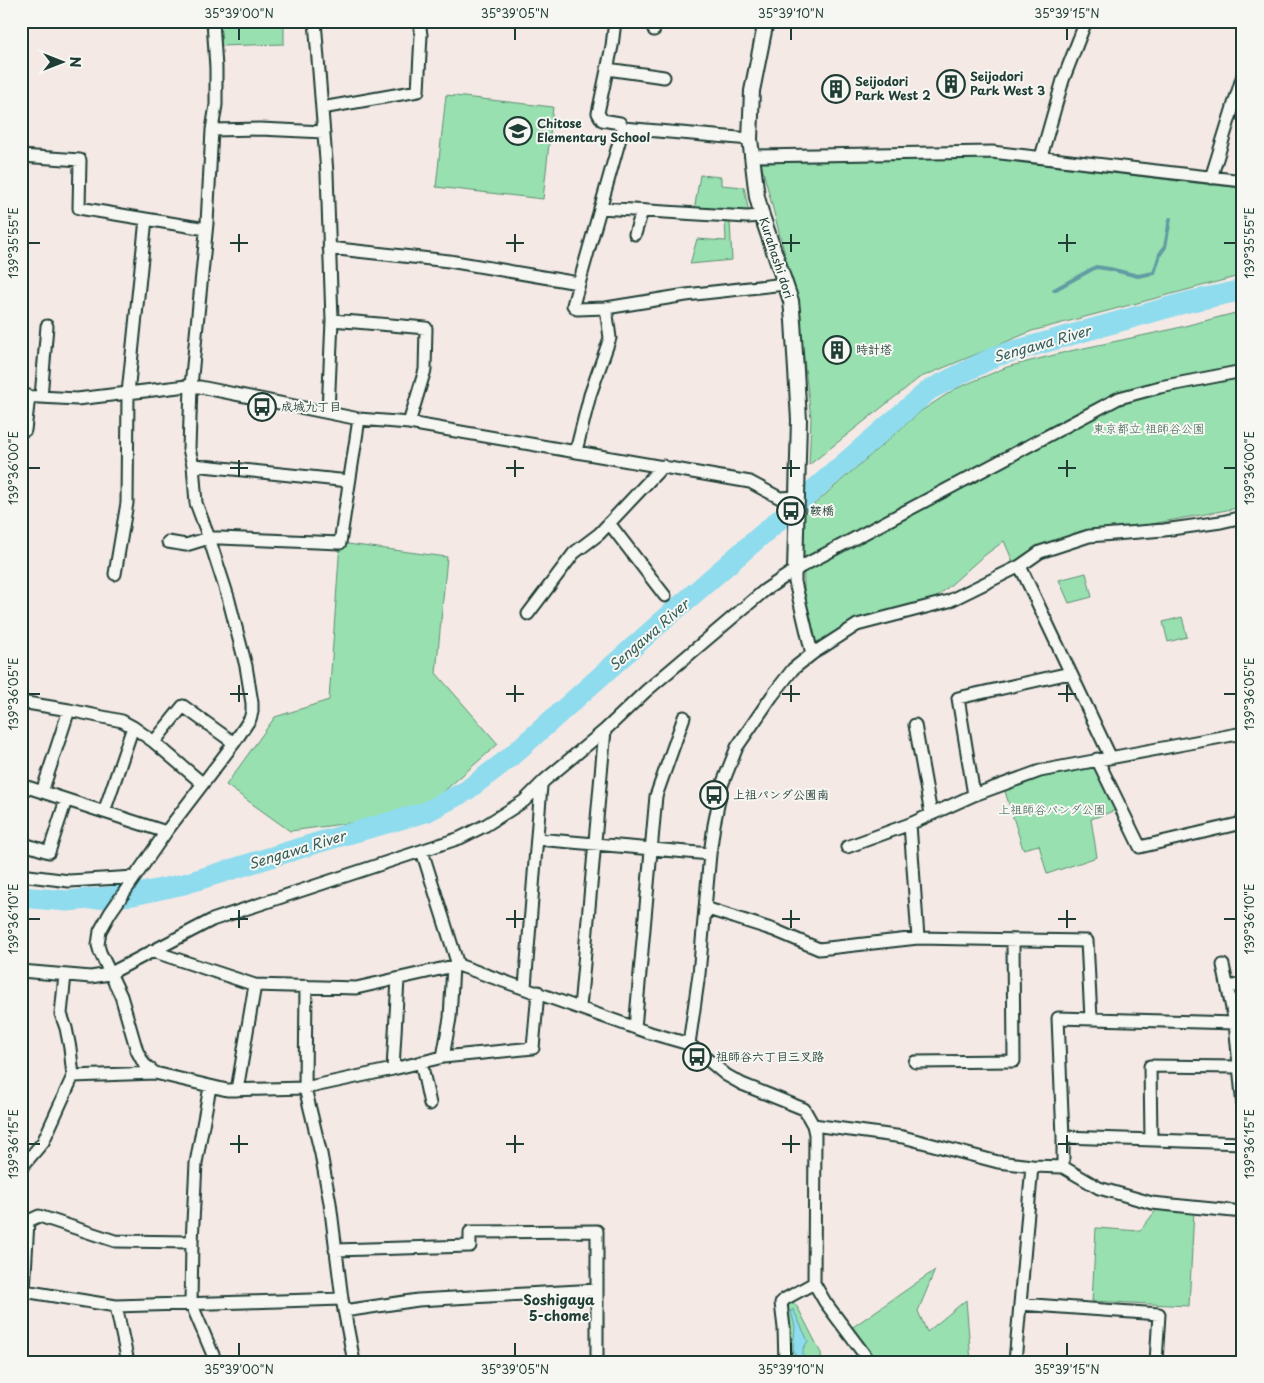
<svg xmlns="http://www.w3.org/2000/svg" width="1264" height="1383" font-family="'Playpen Sans','Klee One',sans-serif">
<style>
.green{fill:#98e0af;stroke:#5c8e72}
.water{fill:#8edced;stroke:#629ca3}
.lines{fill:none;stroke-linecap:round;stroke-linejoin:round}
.stream{stroke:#629ca3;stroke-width:4}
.river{stroke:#8edced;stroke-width:21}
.minor-casing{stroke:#1f3d34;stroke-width:15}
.tertiary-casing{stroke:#1f3d34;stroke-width:18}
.minor{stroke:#f6f6f2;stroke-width:11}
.tertiary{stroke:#f6f6f2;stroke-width:14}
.ticks{fill:none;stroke:#1f3d34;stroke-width:2}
.labels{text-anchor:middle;stroke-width:4;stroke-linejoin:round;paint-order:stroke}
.poi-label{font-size:12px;font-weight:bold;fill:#1f3d34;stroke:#f6f6f2;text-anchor:start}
.street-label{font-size:12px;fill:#1f3d34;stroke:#f6f6f2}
.park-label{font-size:12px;fill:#375e4d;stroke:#f6f6f2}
.water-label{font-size:14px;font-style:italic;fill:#355d59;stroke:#f6f6f2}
.neighbourhood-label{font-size:14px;font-weight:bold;fill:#1f3d34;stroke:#f6f6f2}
.neatline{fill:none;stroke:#1f3d34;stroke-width:2}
.ticks-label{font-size:12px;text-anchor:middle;fill:#1f3d34}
</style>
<rect width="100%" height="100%" fill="#f5e9e6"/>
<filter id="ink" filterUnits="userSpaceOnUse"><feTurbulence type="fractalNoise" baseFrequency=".02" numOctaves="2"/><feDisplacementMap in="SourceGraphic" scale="10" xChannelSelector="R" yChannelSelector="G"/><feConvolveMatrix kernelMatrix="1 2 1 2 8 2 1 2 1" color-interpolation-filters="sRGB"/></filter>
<g filter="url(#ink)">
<path class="green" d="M218,21H284V44L219,46Z
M446,95L553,107L543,199L436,187Z
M989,156L1177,181L1243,188V275L1032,331L919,378L809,465L811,418L797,301L761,163Z
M700,175L721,177V185L744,187L749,214L694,211Z
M725,221H730L732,260L690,264L697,239L726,241Z
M1243,311V507L1130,528L1081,531L1033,552L1014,564L1004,541L981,558L936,598L853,621L817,646L804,590L803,514L921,411L955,389L1007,367L1070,351L1169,330Z
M340,543L447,557L436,673L498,744L418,814L290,831L226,785L275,717L329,700Z
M1086,573L1092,597L1069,603L1059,580Z
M1182,617L1187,637L1168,642L1163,622Z
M1096,764L1119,809L1091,819L1097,857L1047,874L1039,845L1023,849L1004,788L1042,773Z
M1157,1209L1194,1211L1189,1306L1092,1301L1096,1228L1140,1231Z
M935,1270L918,1311L927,1332L966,1300L971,1362H873L850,1329Z
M793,1302L798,1308L821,1353L822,1362H788L787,1306Z"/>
<path class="water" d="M793,1309L808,1341L803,1349V1362H798L793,1349L795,1327L791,1311Z"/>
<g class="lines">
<path class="stream" d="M1054,290L1096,267L1110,269L1138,276L1154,273L1160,254L1165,247L1170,219"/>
<path class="river" d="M21,897L67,901L133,895L184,884L320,842L426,812L466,791L508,759L667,617L929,390L996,356L1188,302L1243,290"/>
<defs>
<path id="minor" d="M213,21L216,68V105L212,130L207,223L191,386L189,449L193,465L196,503L209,538L228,597L246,666L252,703V712L250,719L234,743L166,832L110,913L100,931L98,945L100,952L121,996L137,1051L144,1064L155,1073L227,1090L305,1088L393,1069L443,1057L450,1018L453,966
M315,21L327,173L332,320L328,412
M654,30L655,21
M607,69L664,77
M322,108L418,91L421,35L419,21
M623,128L750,139
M212,130L260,129L324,132
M21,156L80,160L79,208L206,229
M751,156L992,152L1243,181
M1041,157L1063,80L1086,21
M1211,178L1243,75
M600,208L747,217L762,216
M635,234L642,211
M329,248L449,261L578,283
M606,308L686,295L785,284
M332,320L426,328L425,370L409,423
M21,396L77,399L187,386L200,387L359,419L409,423L750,482L780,498L798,497
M41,397L47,326
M21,430H25L29,396
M576,451L590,395L610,338L606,308L577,309L573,305L623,128L620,123L602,120L598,113L612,46L615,21
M193,465L349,481
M609,523L665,596
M168,542L186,545L209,538H220L340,543L359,419
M1020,566L1110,756
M795,570V582L812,654
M115,574L127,503L128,393L146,219
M528,614L574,553L599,534L663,466
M21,702L69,710L122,721L133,727L154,742L202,783
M915,725L931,814
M154,742L183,706L234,743
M1097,759L1140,847L1242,823L1243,818
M21,785L166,832
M42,792L69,710
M974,795L958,698L1070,673
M104,812L133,727
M910,824L918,938
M537,839L710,854
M21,843L49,852L66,800
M847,847L910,824L974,795L1040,771L1243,733
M422,851L458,965
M21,875L69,881L135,877
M705,908L774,930L819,949L918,938L1087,941L1091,1018
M152,951L255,985L356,988L458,965L647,1032L689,1044L726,1075L742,1084L804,1109L813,1125L815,1134L814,1283L825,1302L870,1362
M1223,965L1235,1023L1243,1107
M21,971L91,977L109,974L212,920L460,838L486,825L524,801L545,780L605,730L646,691L765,590L795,570L1119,398L1160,387L1243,371
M306,986L305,1088L321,1154L330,1203L342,1299L354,1362
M525,987L541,786
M1229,987L1243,984
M580,1008L605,730
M635,1028L656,796L684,717
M689,1044L699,974L710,854L714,825L722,785L737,747L772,696L793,669L812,654L857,625L949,601L1020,566L1040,552L1089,536L1164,530L1221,522L1243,517
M443,1057L533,1048L538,992
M421,1062L430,1104
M915,1062L1014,1061L1013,940
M393,1069L398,979
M73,1076L155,1073
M210,1087L196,1163L192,1242L191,1303L216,1362
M237,1090L255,985
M813,1125L903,1137L998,1162L1032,1166L1063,1167L1099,1188L1152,1203L1243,1212
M1063,1137L1243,1143
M1151,1140L1150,1066L1238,1067
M1063,1167V1137L1058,1018L1235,1023
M21,1168L43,1142L73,1076L70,1048L66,1028L61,1014L65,975
M335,1250L470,1246V1232L597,1231V1362
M24,1291L116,1306L342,1299
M21,1301L24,1291L28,1221L39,1216L115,1241L192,1242
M1020,1304L1159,1314L1156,1362
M116,1306L128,1362
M344,1311L418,1300L597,1290
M785,1362L784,1328L781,1303L785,1299L814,1283
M1015,1362L1032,1166"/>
<path id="tertiary" d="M766,21L752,91L750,139L757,197L762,216L791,301L793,321L799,420L795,570"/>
</defs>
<use href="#minor" class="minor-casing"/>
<use href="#tertiary" class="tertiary-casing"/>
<use href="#minor" class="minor"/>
<use href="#tertiary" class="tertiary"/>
</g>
</g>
<path class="ticks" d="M239,28V40M515,28V40M791,28V40M1067,28V40M239,234V252M515,234V252M791,234V252M1067,234V252M28,243H40M230,243H248M506,243H524M782,243H800M1058,243H1076M1224,243H1236M239,460V477M515,460V477M791,460V477M1067,460V477M28,468H40M230,468H248M506,468H524M782,468H800M1058,468H1076M1224,468H1236M239,685V702M515,685V702M791,685V702M1067,685V702M28,694H40M230,694H248M506,694H524M782,694H800M1058,694H1076M1224,694H1236M239,910V928M515,910V928M791,910V928M1067,910V928M28,919H40M230,919H248M506,919H524M782,919H800M1058,919H1076M1224,919H1236M239,1135V1153M515,1135V1153M791,1135V1153M1067,1135V1153M28,1144H40M230,1144H248M506,1144H524M782,1144H800M1058,1144H1076M1224,1144H1236M239,1343V1356M515,1343V1356M791,1343V1356M1067,1343V1356"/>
<defs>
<symbol id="building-ring" viewBox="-11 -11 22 22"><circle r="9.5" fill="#f6f6f2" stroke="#1f3d34" stroke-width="1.5"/><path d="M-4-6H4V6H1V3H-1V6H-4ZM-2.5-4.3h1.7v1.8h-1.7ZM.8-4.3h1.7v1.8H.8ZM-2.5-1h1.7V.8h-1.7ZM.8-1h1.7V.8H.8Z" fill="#1f3d34"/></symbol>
<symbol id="school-ring" viewBox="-11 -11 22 22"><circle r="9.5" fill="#f6f6f2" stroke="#1f3d34" stroke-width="1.5"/><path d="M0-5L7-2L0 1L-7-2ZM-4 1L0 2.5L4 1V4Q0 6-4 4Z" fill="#1f3d34"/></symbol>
<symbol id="bus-ring" viewBox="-11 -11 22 22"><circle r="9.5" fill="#f6f6f2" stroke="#1f3d34" stroke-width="1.5"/><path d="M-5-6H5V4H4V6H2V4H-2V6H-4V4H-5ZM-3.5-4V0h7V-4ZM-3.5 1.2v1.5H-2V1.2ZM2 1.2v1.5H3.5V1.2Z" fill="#1f3d34"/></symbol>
</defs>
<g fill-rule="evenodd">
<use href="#building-ring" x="935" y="68" width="32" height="32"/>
<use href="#building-ring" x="820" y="73" width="32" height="32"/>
<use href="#school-ring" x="502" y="115" width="32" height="32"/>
<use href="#building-ring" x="821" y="334" width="32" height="32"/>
<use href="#bus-ring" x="246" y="391" width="32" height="32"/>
<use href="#bus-ring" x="775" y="495" width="32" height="32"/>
<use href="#bus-ring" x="698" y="779" width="32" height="32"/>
<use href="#bus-ring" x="681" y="1041" width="32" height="32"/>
</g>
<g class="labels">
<g class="poi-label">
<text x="970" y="81">Seijodori<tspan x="970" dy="14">Park West 3</tspan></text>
<text x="855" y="86">Seijodori<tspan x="855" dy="14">Park West 2</tspan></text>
<text x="537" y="128">Chitose<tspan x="537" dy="14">Elementary School</tspan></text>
<text x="856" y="354">時計塔</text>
<text x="281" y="411">成城九丁目</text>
<text x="810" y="515">鞍橋</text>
<text x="733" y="799">上祖パンダ公園南</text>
<text x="716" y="1061">祖師谷六丁目三叉路</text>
</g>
<g class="street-label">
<text transform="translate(776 258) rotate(72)" y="4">Kurahashi dori</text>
</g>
<g class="park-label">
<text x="1149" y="433">東京都立 祖師谷公園</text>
<text x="1052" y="814">上祖師谷パンダ公園</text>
</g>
<g class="water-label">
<text transform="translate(1042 344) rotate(-16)" y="5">Sengawa River</text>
<text transform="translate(649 635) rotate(-41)" y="5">Sengawa River</text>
<text transform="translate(297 850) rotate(-17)" y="5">Sengawa River</text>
</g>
<g class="neighbourhood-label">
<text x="559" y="1305">Soshigaya<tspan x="559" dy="16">5-chome</tspan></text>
</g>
</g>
<rect width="1264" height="1383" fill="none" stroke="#f6f6f2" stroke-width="55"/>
<g transform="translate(62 62) rotate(90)" stroke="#f6f6f2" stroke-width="4" paint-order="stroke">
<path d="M0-4L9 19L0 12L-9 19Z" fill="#1f3d34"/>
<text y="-8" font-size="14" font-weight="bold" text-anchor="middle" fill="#1f3d34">N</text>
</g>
<rect x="28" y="28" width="1208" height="1328" class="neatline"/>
<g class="ticks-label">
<text x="239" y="18">35°39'00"N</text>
<text x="515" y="18">35°39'05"N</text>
<text x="791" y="18">35°39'10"N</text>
<text x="1067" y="18">35°39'15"N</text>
<text transform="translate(1250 243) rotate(-90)" y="4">139°35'55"E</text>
<text transform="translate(14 243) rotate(-90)" y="4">139°35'55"E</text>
<text transform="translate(1250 468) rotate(-90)" y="4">139°36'00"E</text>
<text transform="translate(14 468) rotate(-90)" y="4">139°36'00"E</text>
<text transform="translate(1250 694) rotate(-90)" y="4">139°36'05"E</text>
<text transform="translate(14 694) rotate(-90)" y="4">139°36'05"E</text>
<text transform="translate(1250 919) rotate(-90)" y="4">139°36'10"E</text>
<text transform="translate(14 919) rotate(-90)" y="4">139°36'10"E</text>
<text transform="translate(1250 1144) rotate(-90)" y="4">139°36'15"E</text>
<text transform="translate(14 1144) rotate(-90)" y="4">139°36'15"E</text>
<text x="239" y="1374">35°39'00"N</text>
<text x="515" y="1374">35°39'05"N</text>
<text x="791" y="1374">35°39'10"N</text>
<text x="1067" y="1374">35°39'15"N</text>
</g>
</svg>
